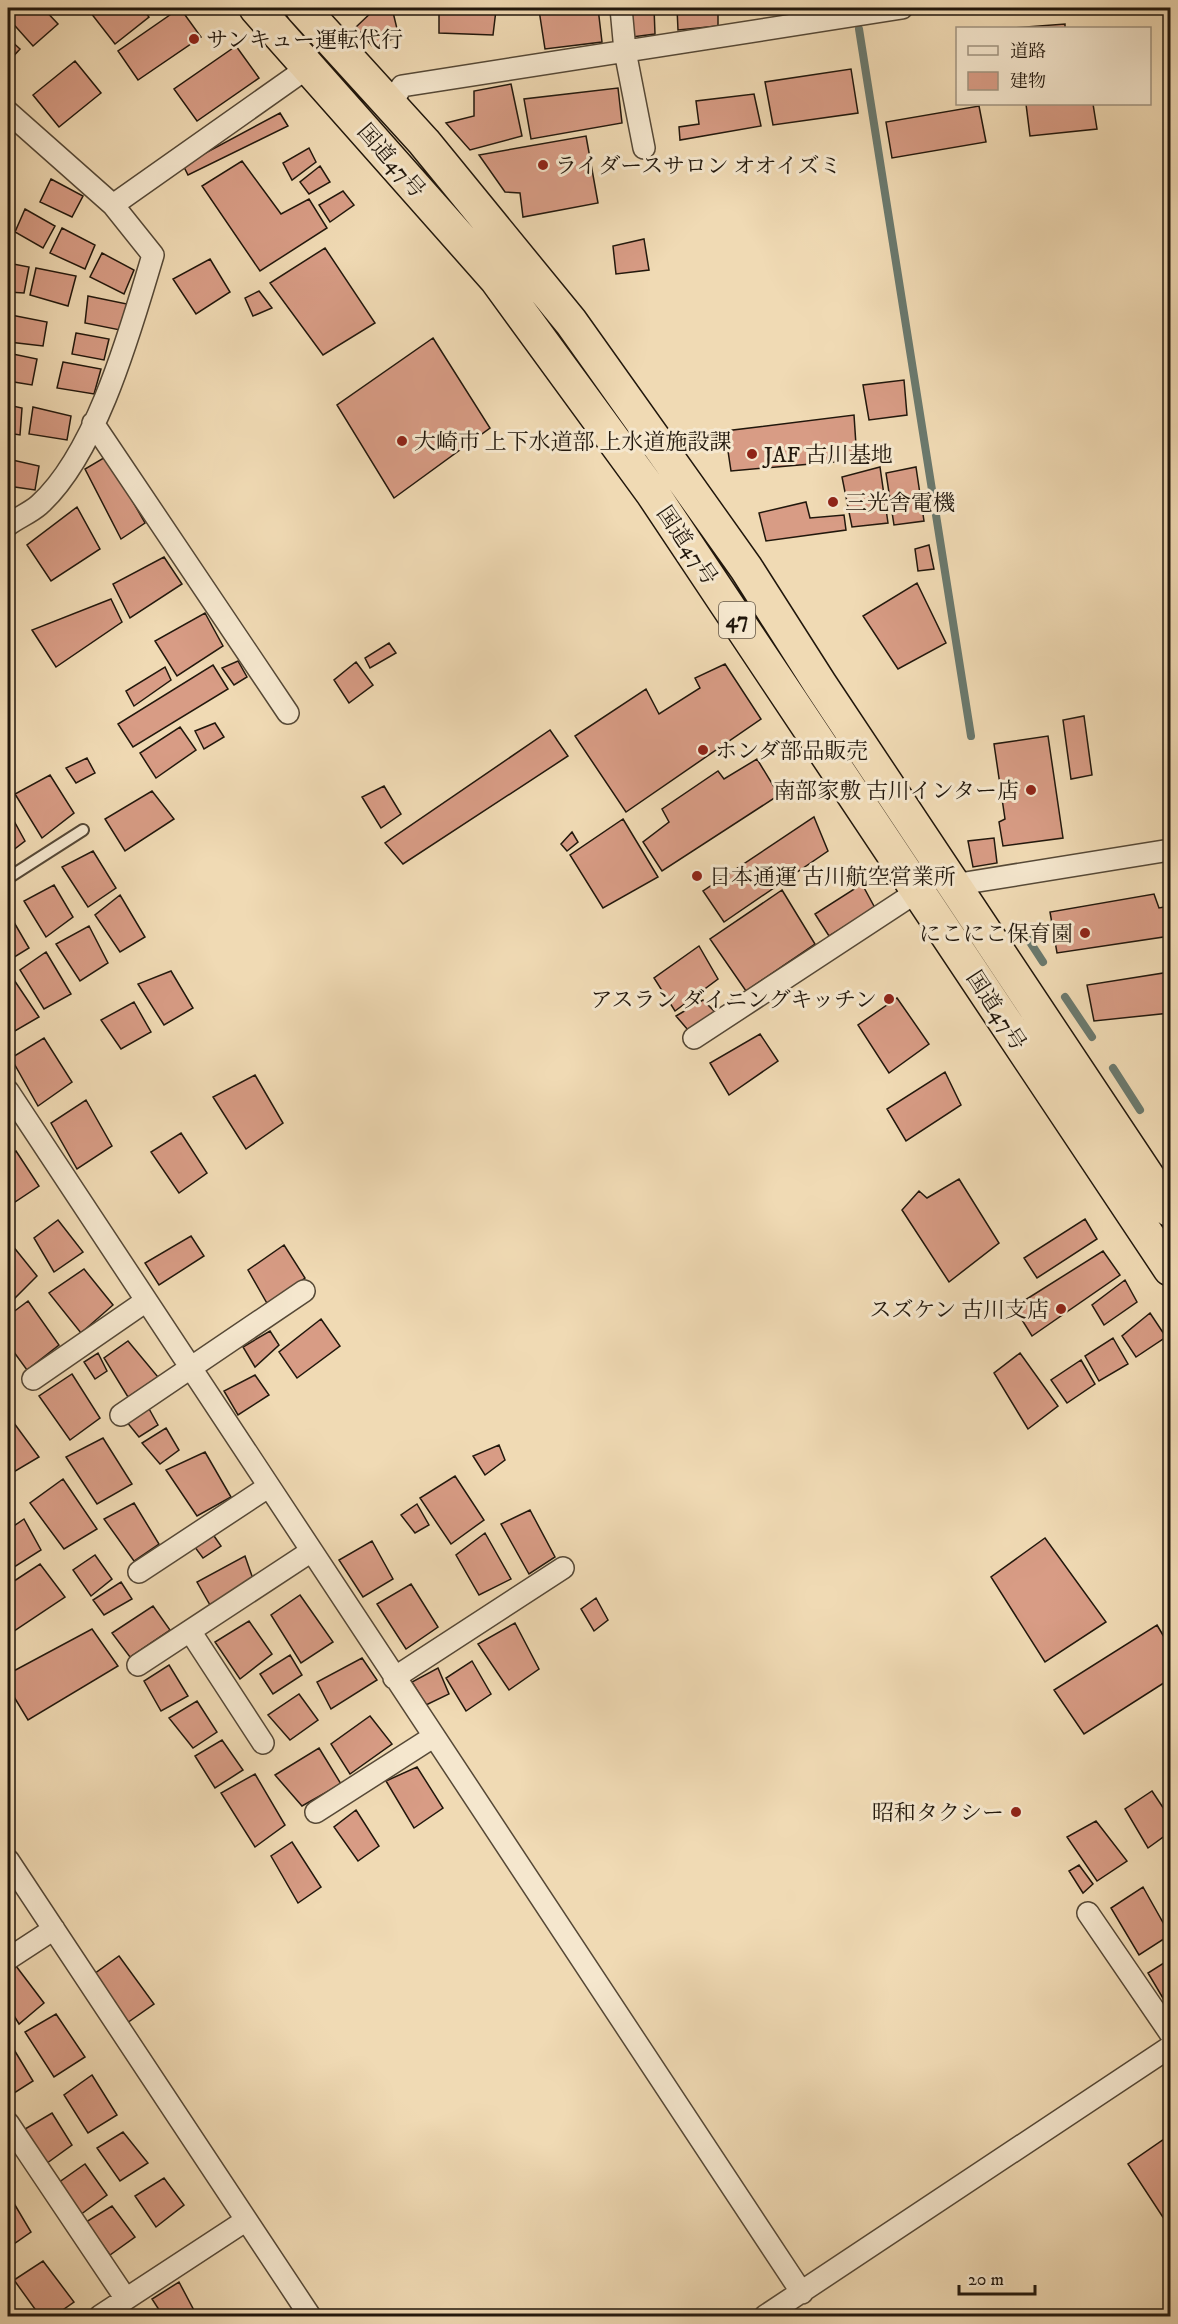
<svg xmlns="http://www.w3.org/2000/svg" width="1178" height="2324" font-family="'IM FELL DW Pica','Noto Serif JP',serif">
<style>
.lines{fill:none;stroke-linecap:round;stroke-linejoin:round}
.stream{stroke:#6a796e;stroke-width:8}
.building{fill:#d89c85;stroke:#21170c;stroke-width:1.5}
.lane-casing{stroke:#554836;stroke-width:14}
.street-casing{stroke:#554836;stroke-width:24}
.highway-casing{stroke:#21170c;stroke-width:36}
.lane{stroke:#f5e7ce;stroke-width:10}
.street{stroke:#f5e7ce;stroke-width:21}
.highway{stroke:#f0dab4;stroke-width:33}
.poi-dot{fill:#8f2418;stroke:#f5e7ce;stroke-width:2}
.labels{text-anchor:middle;stroke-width:6;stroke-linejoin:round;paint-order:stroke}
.shield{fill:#f5e7ce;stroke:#615546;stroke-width:1.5}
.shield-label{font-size:21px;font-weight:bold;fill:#21170c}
.poi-label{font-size:22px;fill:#21170c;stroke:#f5e7ce;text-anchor:start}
.street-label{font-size:22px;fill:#21170c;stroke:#f5e7ce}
</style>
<rect width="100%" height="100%" fill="#f0dab4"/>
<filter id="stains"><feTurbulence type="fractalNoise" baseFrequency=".00333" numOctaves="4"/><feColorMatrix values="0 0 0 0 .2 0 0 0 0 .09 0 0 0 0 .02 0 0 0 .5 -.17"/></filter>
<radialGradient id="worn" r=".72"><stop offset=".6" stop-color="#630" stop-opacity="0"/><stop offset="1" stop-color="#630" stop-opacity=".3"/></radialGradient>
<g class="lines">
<path class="stream" d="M859,29L971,736
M1028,939L1043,962
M1065,997L1092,1037
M1113,1068L1140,1110"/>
</g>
<path class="building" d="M14,8H43L58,24L33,46L8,18V13Z
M87,8H142L149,17L115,44Z
M180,8L201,37L138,80L118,51Z
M376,8H392L399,37L372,46L356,27Z
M439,8L496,10L493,35L439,33Z
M558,8H598L602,42L545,49L539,10Z
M627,8H654L655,34L632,37Z
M677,8H743L718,10V26L678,30Z
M1065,24V28H1014Z
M8,38L20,49L8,62Z
M236,46L259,78L197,121L174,89Z
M75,61L101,93L59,127L33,95Z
M851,69L858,113L773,125L765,82Z
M511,84L522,136L470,150L446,123L474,116V91Z
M618,88L622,123L531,139L524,99Z
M754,94L761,126L680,140L679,127L699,124L696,101Z
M1026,104H1093L1097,129L1030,136Z
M979,106L986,142L892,158L886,122Z
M280,113L288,126L188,175L183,165Z
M586,136L598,203L523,217L520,193L505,192L479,155Z
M309,148L316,162L292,180L283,163Z
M242,161L281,214L309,199L327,228L260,271L202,186Z
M320,166L330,182L309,194L300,182Z
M51,179L83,196L72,217L40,202Z
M343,191L354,205L330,222L319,205Z
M25,209L55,226L43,248L15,232Z
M62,228L95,245L85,269L50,253Z
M644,239L649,270L616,274L613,246Z
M325,248L375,323L323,355L270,283Z
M102,253L134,270L124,294L90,277Z
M210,259L230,292L196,314L173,279Z
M8,263L29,267L24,293L8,292Z
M36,268L76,276L68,306L30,295Z
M259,291L272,308L253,316L245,298Z
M88,296L127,304L120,330L85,323Z
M11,315L47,322L43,346L9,342Z
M76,333L109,339L104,360L72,354Z
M433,338L490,428L394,498L337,405Z
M8,353L37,359L32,385L8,381Z
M63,362L101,369L94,394L57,388Z
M904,380L907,415L869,420L863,385Z
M8,405L22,408L20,435L8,433Z
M33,407L71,416L67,440L29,434Z
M854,415L857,460L731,471L725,431Z
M107,456L145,523L121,539L85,469Z
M8,459L39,466L35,490L8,486Z
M880,467L888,523L852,527L842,477Z
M916,467L924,521L894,525L886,473Z
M806,502L810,518L844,515L846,530L766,541L759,513Z
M77,507L100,549L51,581L27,545Z
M929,545L934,569L918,571L915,549Z
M164,557L182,584L130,618L113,584Z
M917,583L946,643L898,669L863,616Z
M111,599L122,622L56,667L32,630Z
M205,613L223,646L177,676L155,641Z
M389,643L396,653L370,668L365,658Z
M238,661L247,677L234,685L222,668Z
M356,662L373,685L349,703L334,680Z
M725,664L761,719L626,812L575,736L646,689L659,714L700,688L695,678Z
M213,665L228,689L133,747L118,724Z
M165,667L171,680L134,706L126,691Z
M1084,716L1092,775L1071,779L1063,720Z
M215,723L224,737L204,749L195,731Z
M180,727L196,750L156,778L140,753Z
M550,730L568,756L403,864L385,843Z
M1048,736L1063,838L1003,846L999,822L1005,819L994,744Z
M87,758L95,773L76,783L66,768Z
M757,759L779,795L662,871L643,842L669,822L662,809L718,771L724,779Z
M50,775L74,813L42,838L15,794Z
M384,786L401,814L381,828L362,797Z
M152,791L174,819L125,851L105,819Z
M8,810L25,841L8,854Z
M814,817L828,851L724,922L703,891Z
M623,819L658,877L603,908L570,855Z
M572,832L578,842L567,851L561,844Z
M994,838L997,863L973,867L968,841Z
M93,851L116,888L88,907L62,867Z
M862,884L875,908L829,936L815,914Z
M54,885L73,917L46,937L24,901Z
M782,890L815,944L746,991L710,939Z
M1154,894L1159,908L1170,906V936L1057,953L1050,912Z
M120,895L145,937L120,952L95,915Z
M8,912L29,948L8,961Z
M89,926L108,963L80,981L56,944Z
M699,946L718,979L675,1011L654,978Z
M46,952L71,994L44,1009L20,970Z
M8,971L39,1017L8,1035Z
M171,971L193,1008L164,1025L138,984Z
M1170,972V1013L1094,1021L1087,985Z
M897,998L929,1044L889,1073L858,1025Z
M703,1000L715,1012L688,1030L676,1016Z
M134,1002L151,1032L121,1049L101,1020Z
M760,1034L778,1061L729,1095L710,1063Z
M44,1038L72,1082L38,1106L11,1058Z
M945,1072L961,1105L906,1141L887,1109Z
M255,1075L283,1123L246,1149L213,1097Z
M86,1100L112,1146L77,1169L51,1123Z
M181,1133L207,1173L179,1193L151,1152Z
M16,1151L39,1186L15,1202L8,1192V1156Z
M959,1179L999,1243L949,1282L902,1210L919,1191L927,1198Z
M1085,1219L1097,1239L1037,1278L1024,1258Z
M58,1220L83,1252L54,1272L34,1238Z
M191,1236L204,1256L159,1285L145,1263Z
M12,1245L37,1276L15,1298L8,1287V1248Z
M284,1245L305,1278L268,1305L248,1270Z
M1103,1251L1120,1275L1032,1336L1014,1307Z
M84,1269L113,1305L81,1333L49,1293Z
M1125,1280L1137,1302L1104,1325L1092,1305Z
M28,1301L59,1345L27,1370L8,1344V1316Z
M1150,1313L1166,1337L1136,1357L1122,1336Z
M321,1319L340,1346L297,1378L279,1352Z
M270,1331L279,1345L255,1367L243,1347Z
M1113,1338L1128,1364L1099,1381L1085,1356Z
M128,1341L158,1377L128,1397L104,1358Z
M98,1353L107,1371L95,1379L84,1362Z
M1020,1353L1058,1406L1028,1429L994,1373Z
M1081,1360L1095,1384L1067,1403L1051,1380Z
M72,1374L100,1418L70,1440L39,1396Z
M255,1375L269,1395L238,1415L224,1391Z
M148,1407L158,1425L139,1437L126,1421Z
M11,1419L39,1457L12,1473L8,1466V1422Z
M166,1428L179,1450L160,1464L142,1443Z
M103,1438L132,1484L97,1504L66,1457Z
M499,1445L505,1460L485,1475L473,1456Z
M205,1452L231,1497L197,1516L166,1470Z
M455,1476L484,1520L451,1544L420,1498Z
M63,1479L97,1529L64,1549L30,1503Z
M134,1503L159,1544L134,1561L104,1519Z
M417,1504L429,1525L415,1533L401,1515Z
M530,1510L555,1557L529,1574L501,1524Z
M24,1519L41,1550L8,1571V1530Z
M212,1533L221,1546L203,1558L194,1546Z
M485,1533L511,1579L479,1595L456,1555Z
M1045,1538L1106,1622L1045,1662L991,1577Z
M372,1541L393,1579L363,1597L339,1560Z
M95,1555L112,1579L91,1596L73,1570Z
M245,1556L253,1579L210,1605L197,1582Z
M40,1564L65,1597L8,1635V1585Z
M121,1582L132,1599L104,1615L93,1600Z
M411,1584L438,1627L406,1649L377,1604Z
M300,1595L333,1642L301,1663L271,1615Z
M596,1598L608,1620L594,1631L581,1609Z
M153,1606L170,1630L130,1657L112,1633Z
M249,1621L272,1654L240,1679L215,1642Z
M515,1623L539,1669L509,1690L478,1644Z
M1157,1625L1170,1647V1679L1084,1734L1054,1690Z
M92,1629L118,1666L28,1720L8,1687V1674Z
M290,1655L302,1675L273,1694L260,1674Z
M362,1658L377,1680L331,1709L317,1682Z
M472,1661L491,1694L466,1711L446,1678Z
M169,1665L188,1696L161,1711L144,1681Z
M438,1668L449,1694L426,1705L412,1682Z
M299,1694L318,1720L290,1740L268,1715Z
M197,1701L217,1732L193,1748L169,1718Z
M370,1716L392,1744L350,1774L331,1744Z
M222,1740L243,1770L215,1788L195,1756Z
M319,1748L341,1784L302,1806L275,1775Z
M417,1767L443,1808L414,1828L386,1781Z
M255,1774L285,1825L255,1847L221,1793Z
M1152,1791L1170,1818V1832L1148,1848L1125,1809Z
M356,1810L379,1846L358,1861L334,1827Z
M1096,1821L1127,1861L1097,1881L1067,1837Z
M292,1842L321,1887L298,1903L271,1856Z
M1079,1865L1093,1884L1083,1893L1069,1871Z
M1143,1887L1170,1935L1139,1955L1111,1908Z
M119,1956L154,2004L127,2023L94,1974Z
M1170,1959V2010L1148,1973Z
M16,1966L44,2003L19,2024L8,2006V1970Z
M56,2014L85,2057L54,2077L25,2032Z
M10,2043L33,2081L8,2097V2045Z
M92,2075L117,2115L88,2133L64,2095Z
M52,2113L72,2145L43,2166L20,2132Z
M123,2132L148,2163L120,2181L97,2148Z
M1170,2135V2228L1128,2164Z
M85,2164L107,2195L80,2215L58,2183Z
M164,2178L184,2205L156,2227L135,2196Z
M12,2200L31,2232L8,2248V2204Z
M112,2206L135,2237L110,2255L86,2222Z
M43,2261L74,2302L54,2316H40L14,2280Z
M179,2282L197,2316H163L152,2299Z"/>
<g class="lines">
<defs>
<path id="lane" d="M8,878L83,830"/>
<path id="street" d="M621,8L625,51L644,148
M390,105L402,86L902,8
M8,112L113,205L153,255C131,328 97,453 39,505C30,513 17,518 8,525
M113,205L310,66
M93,423L288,713
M953,885L1170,850
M694,1038L918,891
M8,1091L802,2293
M33,1379L146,1301
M121,1415L304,1291
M139,1572L268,1487
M190,1631L263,1743
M138,1665L310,1552
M394,1678L563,1568
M316,1812L433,1737
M8,1860L310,2316
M1088,1913L1170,2033
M8,1959L54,1929
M8,2123L126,2299
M100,2316L245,2221
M765,2316L1170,2047"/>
<path id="highway" d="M256,8L496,279L653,494L1170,1269
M302,8L424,142L571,322L746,568L820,684L1170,1210"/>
</defs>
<use href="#lane" class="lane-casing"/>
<use href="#street" class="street-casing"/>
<use href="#highway" class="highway-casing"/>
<use href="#lane" class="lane"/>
<use href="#street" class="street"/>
<use href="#highway" class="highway"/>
</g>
<g class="poi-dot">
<circle cx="194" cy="39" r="6"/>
<circle cx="543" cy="165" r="6"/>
<circle cx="402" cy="441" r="6"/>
<circle cx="752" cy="454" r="6"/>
<circle cx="833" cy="502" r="6"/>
<circle cx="703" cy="750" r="6"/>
<circle cx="1031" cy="790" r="6"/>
<circle cx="697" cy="876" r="6"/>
<circle cx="1085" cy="933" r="6"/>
<circle cx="889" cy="999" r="6"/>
<circle cx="1061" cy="1309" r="6"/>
<circle cx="1016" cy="1812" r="6"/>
</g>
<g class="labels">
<rect class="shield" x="719" y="602" width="36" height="36" rx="4.5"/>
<g class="shield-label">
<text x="737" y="627">47</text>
</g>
<g class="poi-label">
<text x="206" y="47">サンキュー運転代行</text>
<text x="555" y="173">ライダースサロン オオイズミ</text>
<text x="414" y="449">大崎市 上下水道部 上水道施設課</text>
<text x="764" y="462">JAF 古川基地</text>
<text x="845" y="510">三光舎電機</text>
<text x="715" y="758">ホンダ部品販売</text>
<text x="1019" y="798" text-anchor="end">南部家敷 古川インター店</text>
<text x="709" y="884">日本通運 古川航空営業所</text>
<text x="1073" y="941" text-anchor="end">にこにこ保育園</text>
<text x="877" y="1007" text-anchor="end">アスラン ダイニングキッチン</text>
<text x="1049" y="1317" text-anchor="end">スズケン 古川支店</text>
<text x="1004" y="1820" text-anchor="end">昭和タクシー</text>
</g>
<g class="street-label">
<text transform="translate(392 160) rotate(49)" y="8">国道47号</text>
<text transform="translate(688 545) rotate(56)" y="8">国道47号</text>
<text transform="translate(997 1010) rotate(57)" y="8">国道47号</text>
</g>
</g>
<rect width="1178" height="2324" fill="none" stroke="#f0dab4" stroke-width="30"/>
<rect x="9" y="9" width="1160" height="2306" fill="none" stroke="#21170c" stroke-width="3"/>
<rect x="15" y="15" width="1148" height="2294" fill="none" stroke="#21170c" stroke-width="1.5"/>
<rect x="956" y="27" width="195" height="78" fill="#f5e7ce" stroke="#a09480" stroke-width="1.5"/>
<rect x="968" y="46" width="30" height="9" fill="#f5e7ce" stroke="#a09480" stroke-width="1.5"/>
<text x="1010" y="57" font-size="18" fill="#21170c">道路</text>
<rect x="968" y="72" width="30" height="18" fill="#d89c85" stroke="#a09480" stroke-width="1.5"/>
<text x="1010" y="87" font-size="18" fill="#21170c">建物</text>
<path d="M959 2285v9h76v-9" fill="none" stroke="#21170c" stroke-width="3"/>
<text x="968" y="2285" font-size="18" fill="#21170c" stroke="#f5e7ce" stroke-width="4.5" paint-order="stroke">20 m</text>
<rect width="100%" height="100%" filter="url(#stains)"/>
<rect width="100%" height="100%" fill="url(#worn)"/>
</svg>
